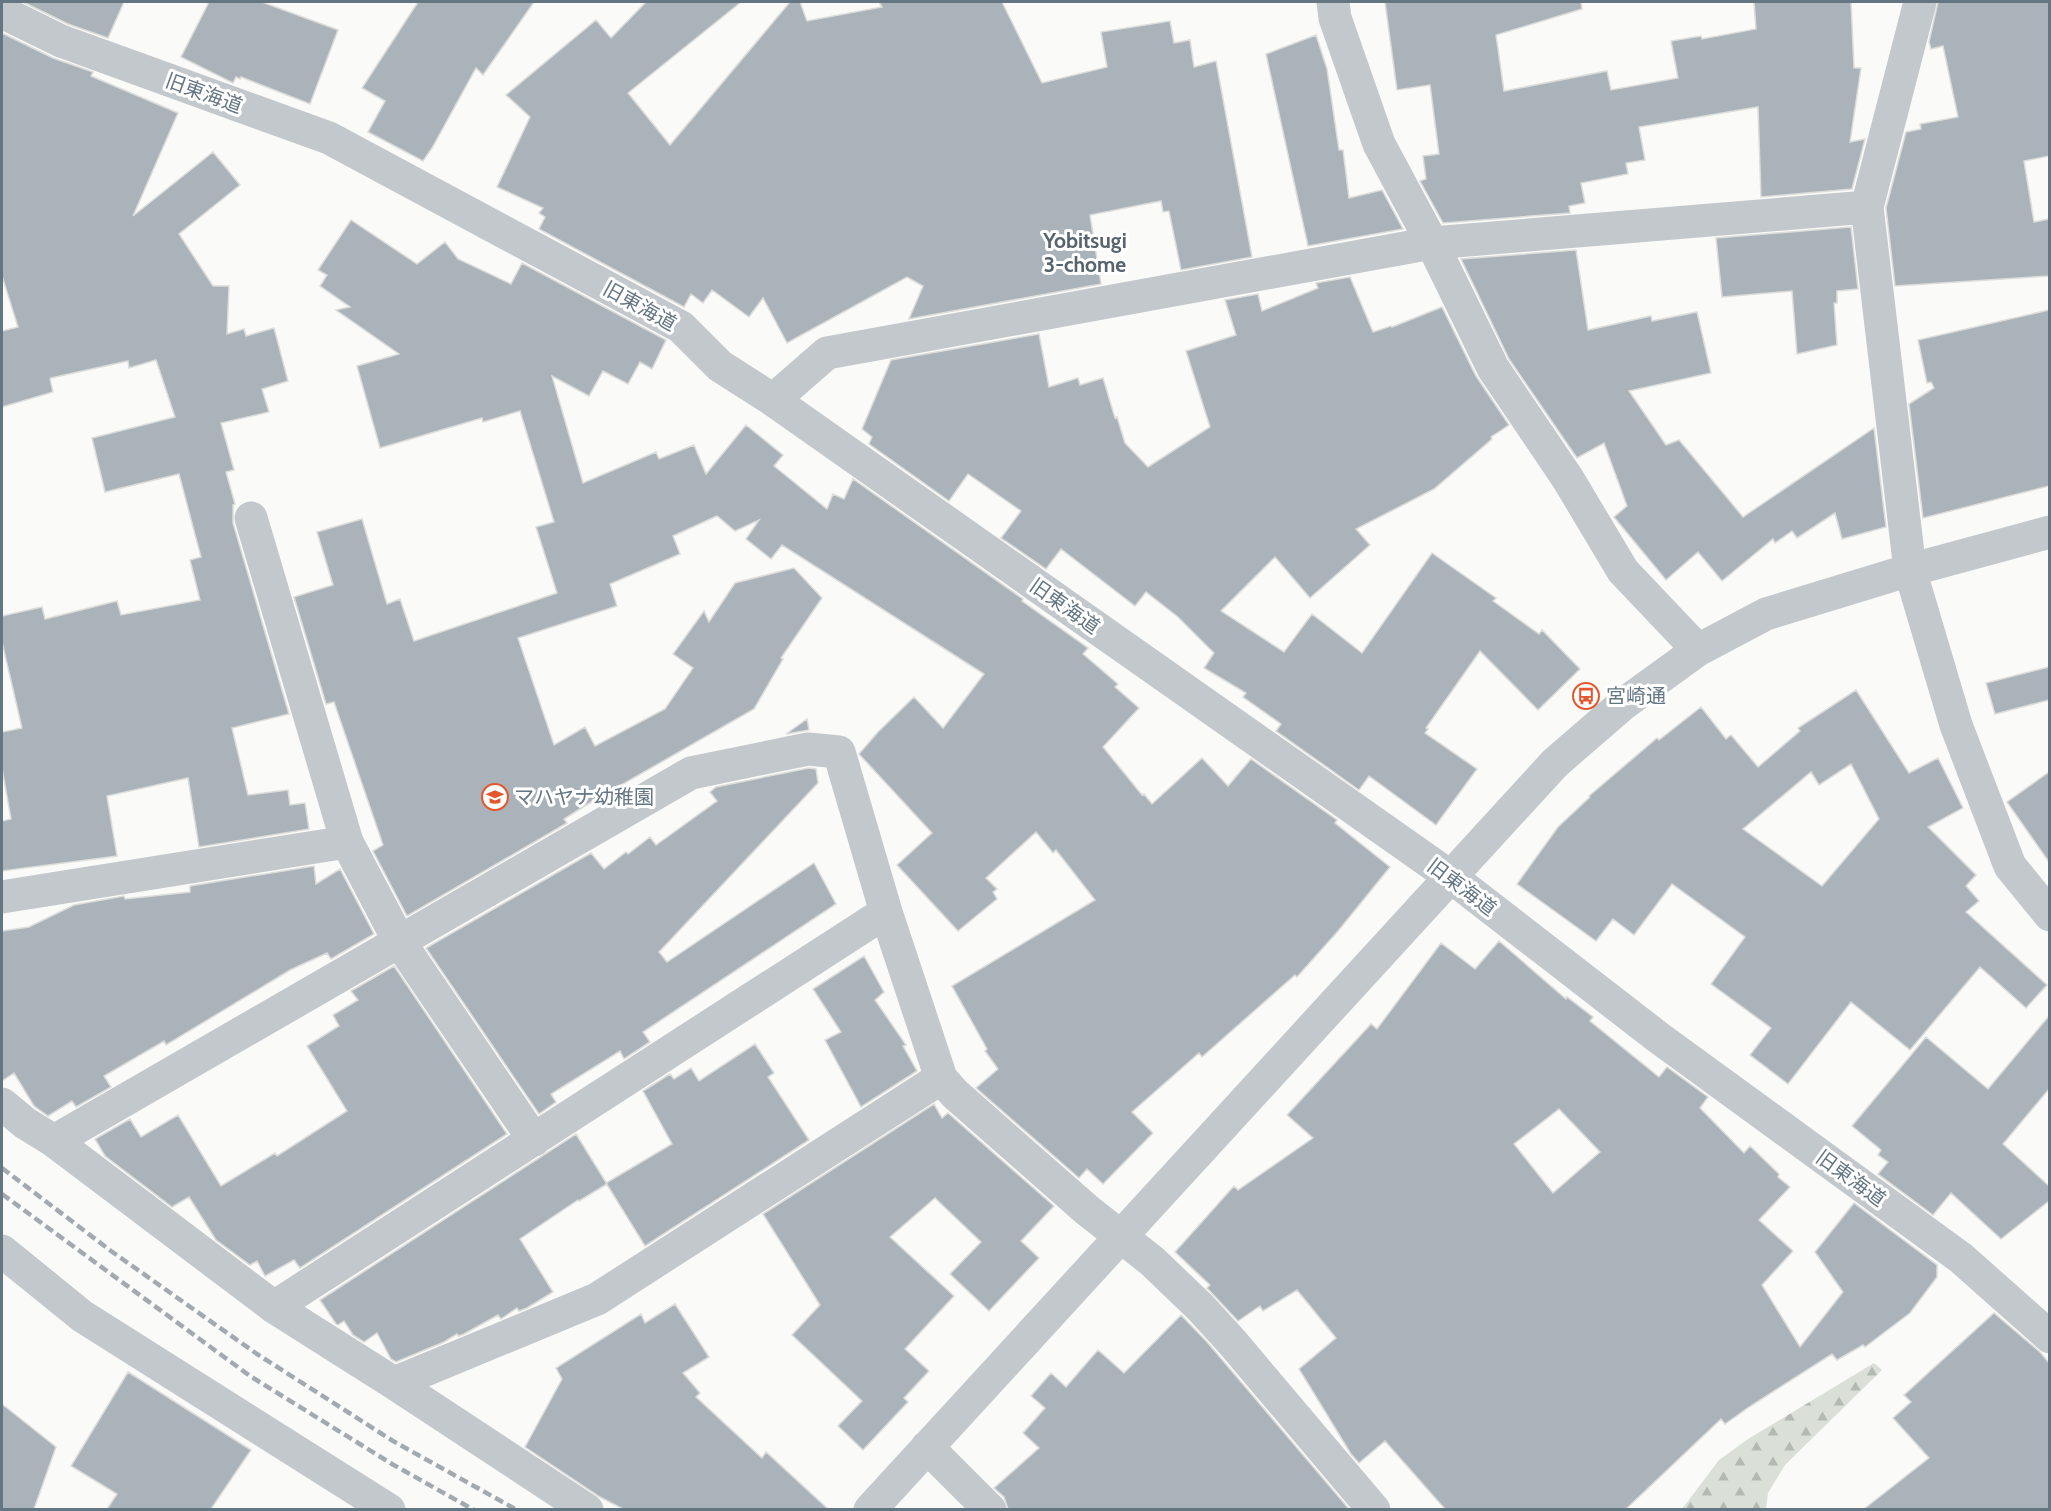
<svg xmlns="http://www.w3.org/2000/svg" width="2051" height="1511" font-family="Cabin,'Noto Sans JP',sans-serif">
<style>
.forest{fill:url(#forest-firs)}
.building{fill:#aab3b9;stroke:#dcdcda;stroke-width:1.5;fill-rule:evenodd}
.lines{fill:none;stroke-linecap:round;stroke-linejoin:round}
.minor{stroke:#c3c8cc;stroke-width:33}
.rail{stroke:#a2aab0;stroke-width:4.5;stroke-dasharray:9 4.5;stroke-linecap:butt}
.labels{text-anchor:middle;stroke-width:6;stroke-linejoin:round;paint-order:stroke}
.street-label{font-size:20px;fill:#657683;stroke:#fff}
.poi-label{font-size:20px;fill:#657683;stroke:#fff;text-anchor:start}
.neighbourhood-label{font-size:21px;font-weight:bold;fill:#57646e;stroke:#fff}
</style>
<defs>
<pattern id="forest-firs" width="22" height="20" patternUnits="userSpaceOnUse" patternTransform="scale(1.5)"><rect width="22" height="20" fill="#dadfd7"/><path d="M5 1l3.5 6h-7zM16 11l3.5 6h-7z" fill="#b4b9b4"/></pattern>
</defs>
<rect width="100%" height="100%" fill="#fafaf8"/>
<path class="forest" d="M1874,1363L1882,1370L1785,1465L1768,1493L1766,1509H1682L1719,1460L1748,1439Z"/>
<path class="building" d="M23,2H124L108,38L68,24Z
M209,2H262L338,30L310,104L241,77L240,79L236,77L233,83L181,57Z
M418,2H534L483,75L476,68L432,148L423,161L368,132L385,101L362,88Z
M646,2H741L628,93L670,145L790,2H800L807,21L882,7L879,2H1002L1042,83L1107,67L1101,32L1170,21L1174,43L1190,40L1194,67L1216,61L1252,257L1181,270L1169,211L1163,212L1161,201L1090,215L1101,284L909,319L923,286L907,277L787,343L763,298L749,317L712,290L703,303L691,294L684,307L539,229L545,217L539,213L543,208L497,187L530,117L506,95L596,20L611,38Z
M1385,2H1581L1582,9L1496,35L1504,91L1607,71L1611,90L1678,78L1671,41L1701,36L1702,39L1756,29L1754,2H1851L1854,68H1861L1850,142L1865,139L1852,189L1761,197L1758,107L1639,127L1645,160L1626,163L1628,174L1581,183L1585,203L1569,206L1570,213L1443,223L1420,181L1426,179L1423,156L1439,154L1430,85L1397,90Z
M1938,2H2049V156L2024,161L2034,222L2049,219V276L1895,286L1886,208L1906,132L1921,129L1920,124L1958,117L1943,46L1931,49L1929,42Z
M2,33L53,58L93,72L91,76L178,113L133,216L213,152L240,185L179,234L213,286H229L227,334L244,329L246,336L274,328L288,381L262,389L269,412L221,423L234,470L226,472L235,504L233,505V523L289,714L232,728L248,795L288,790L290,805L305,803L309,829L199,847L188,778L107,796L117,856L2,871V821L11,819L2,768V732L22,728L2,642V616L42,607L45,619L117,601L121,615L200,600L190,560L201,557L179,474L105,492L92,438L175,417L156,360L129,368L128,361L51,378L50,379L53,392L2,407V331L18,327L2,276Z
M1316,35L1327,69L1339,150H1343L1349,198L1382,190L1403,229L1308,246L1266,54Z
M351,220L417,264L445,242L458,259L511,284L522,263L666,340L652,369L640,362L628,384L603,371L589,396L552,376L583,483L656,452L659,459L694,445L706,474L746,425L783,455L774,466L827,509L833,494L844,499L853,479L1023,599L1022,601L1088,648L1083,654L1118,684L1115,687L1139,708L1103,747L1142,795L1144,794L1152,804L1202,758L1228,786L1251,759L1337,820L1335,823L1390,867L1338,931L1297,977L1295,975L1202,1057L1199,1053L1132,1112L1153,1133L1103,1184L1087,1169L1079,1178L976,1088L998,1069L985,1051L987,1049L952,986L1095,900L1056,850L1053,853L1036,832L986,878L997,889L993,892L997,899L958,931L897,865L932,833L859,754L878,732L914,697L943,728L984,674L782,545L771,559L746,539L759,520L735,531L717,516L673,536L680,554L610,584L617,606L518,638L554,745L585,727L595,746L665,709L693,668L673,654L704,611L709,622L735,583L794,568L822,598L781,658L783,659L754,709L588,804L564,819L567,823L407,916L373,851L383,845L334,702L326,704L294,597L333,585L317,532L362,519L387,604L400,599L414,641L557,593L536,527L554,522L520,411L483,422L482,418L380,448L357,366L399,354L336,310L350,307L320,286L327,275L318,270Z
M1851,227L1858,289L1837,291V303H1834L1837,345L1797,354L1792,291L1722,297L1716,238Z
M1576,250L1588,330L1651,316L1652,321L1697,312L1711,373L1629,391L1666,445L1679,440L1743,517L1874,428L1886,527L1842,539L1835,513L1797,538L1792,531L1775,543L1773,539L1722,581L1698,552L1666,580L1614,517L1627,506L1604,443L1577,458L1509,359L1461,259Z
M1350,277L1373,332L1391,326L1392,327L1442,307L1476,376L1509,425L1491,437L1492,439L1434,489L1356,529L1370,545L1310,598L1275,557L1221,611L1284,652L1312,614L1362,653L1432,553L1496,598L1493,601L1539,634L1542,630L1580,669L1538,710L1480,651L1426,728L1428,729L1425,733L1477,769L1436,825L1369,776L1359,790L1276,731L1281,724L1243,697L1246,693L1204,668L1214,653L1178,617L1146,592L1135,606L1061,549L1046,569L1001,538L1021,511L968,474L949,501L869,444L872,437L862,429L891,360L1039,334L1049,387L1078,378L1080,385L1103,378L1115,418L1117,417L1125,443L1148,467L1210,427L1186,351L1236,335L1225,300L1258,294L1262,311L1318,288L1316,283Z
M2049,310V486L1923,518L1909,404L1934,388L1931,382L1927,383L1918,340Z
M2049,667V700L1995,714L1986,683Z
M1856,690L1909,773L1938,758L1963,808L1928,827L1976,875L1966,886L1979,901L1966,912L2047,985L2026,1008L1980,967L1910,1050L1851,1002L1788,1084L1750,1055L1771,1028L1711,984L1745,937L1672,884L1634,935L1613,919L1596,941L1517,884L1558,827L1590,797L1589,796L1657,738L1659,740L1701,707L1726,739L1731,735L1758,767L1800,731L1798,728ZM1851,764L1879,819L1822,886L1743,829L1811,772L1819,785Z
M807,719L809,730L786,734Z
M809,768L816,769L818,783L659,952L667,962L814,863L836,904L643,1032L650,1042L624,1059L620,1051L551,1094L556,1102L539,1114L426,948L591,853L604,869L626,852L628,854L650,837L656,845L717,801L710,792L716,787Z
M2049,772V862L2007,802Z
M314,866L316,884L340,869L374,934L331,959L327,953L290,970L166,1045L164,1041L104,1076L111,1087L76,1107L72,1101L48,1116L34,1106L14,1073L2,1081V931L29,927L74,905L124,896L125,899L190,892V886Z
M1499,941L1566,999L1567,997L1593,1017L1590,1021L1659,1077L1667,1067L1708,1097L1700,1108L1744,1153L1750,1146L1779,1174L1778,1177L1790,1187L1759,1220L1793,1251L1762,1285L1800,1347L1843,1292L1815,1252L1854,1203L1937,1265V1277L1910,1313L1865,1347L1863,1345L1837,1360L1832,1354L1749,1407L1725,1424L1721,1419L1626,1509H1445L1385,1441L1359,1463L1351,1454L1299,1369L1336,1338L1297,1290L1263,1311L1260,1306L1238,1321L1207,1288L1210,1285L1175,1252L1234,1186L1238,1190L1313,1138L1287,1115L1371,1024L1377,1029L1441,943L1475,969ZM1559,1109L1600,1152L1553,1193L1514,1144Z
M864,956L884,992L875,1000L906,1045L903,1046L917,1071L861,1107L825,1040L841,1032L813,989Z
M394,966L507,1134L300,1268L294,1260L265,1276L257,1261L250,1265L216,1240L189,1197L172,1207L105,1156L95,1139L130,1119L141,1137L178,1115L221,1186L275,1153L277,1156L347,1111L307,1046L339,1026L333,1015L358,1000L351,991Z
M2049,1016V1089L2003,1144L2049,1186V1201L2001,1239L1951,1193L1933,1215L1878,1174L1888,1162L1878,1155L1881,1150L1852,1126L1926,1037L1988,1089Z
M755,1044L774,1073L768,1077L809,1140L645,1246L606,1183L672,1144L643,1091L670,1074L674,1079L691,1068L699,1081Z
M934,1104L942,1118L948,1113L1054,1206L1021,1241L1039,1258L989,1311L950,1274L981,1242L935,1198L890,1237L954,1296L905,1349L929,1371L904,1398L908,1402L863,1450L838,1426L862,1401L792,1335L820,1305L763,1214Z
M576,1134L607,1184L579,1201L578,1200L520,1239L553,1292L527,1308L519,1311L517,1308L501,1319L498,1315L464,1334L459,1336L457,1334L444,1342L396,1362L391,1359L377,1333L364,1342L353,1335L344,1321L338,1325L336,1324L320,1300Z
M675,1304L709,1357L683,1373L700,1393L696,1397L762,1458L766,1452L828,1509H623L600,1497L525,1447L562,1379L556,1368L641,1314L645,1323Z
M1994,1313L2040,1352L2049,1363V1509H1864L1929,1458L1893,1418L1911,1402L1904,1395Z
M1181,1315L1207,1342L1349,1509H1008L1004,1497L994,1488L1039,1448L1023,1433L1045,1408L1031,1396L1051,1373L1066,1387L1098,1350L1124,1373Z
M128,1372L251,1450L211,1509H107L117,1494L71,1466Z
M2,1404L56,1447L34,1509H2Z"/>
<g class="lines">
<path class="minor" d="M1333,2L1335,18L1379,144L1432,243L1493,368L1568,479L1623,571L1698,650
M1920,2L1867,207L1910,570L1956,725L2010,866L2050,915
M2,12L61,41L329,138L681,327L720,366L773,400L1451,877L1659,1038L1961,1258L2050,1337
M773,400L827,353L1432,243L1867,207
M251,518L347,842L399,941L534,1140
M2,897L347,842
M2,1104L25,1123L54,1141L274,1307L394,1383L587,1510
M54,1141L691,773L808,749L839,752L886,912L941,1078L955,1094L1087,1210L1152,1261L1200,1307L1232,1342L1374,1510
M2,1251L82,1316L389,1510
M274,1307L886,912
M394,1383L597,1299L941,1078
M927,1447L990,1510
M870,1510L1555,763L1622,705L1698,650L1766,614L1910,570L2050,532"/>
<path class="rail" d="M2,1168L111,1251L257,1354L393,1441L517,1510
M2,1194L250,1376L392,1464L474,1510"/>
</g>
<defs>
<symbol id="bus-ring" viewBox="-11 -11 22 22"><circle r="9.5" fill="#fff" stroke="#e4572e" stroke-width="1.5"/><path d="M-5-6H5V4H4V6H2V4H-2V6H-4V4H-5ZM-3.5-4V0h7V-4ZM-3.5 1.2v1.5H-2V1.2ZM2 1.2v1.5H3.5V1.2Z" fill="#e4572e"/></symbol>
<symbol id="school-ring" viewBox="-11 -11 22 22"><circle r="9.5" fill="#fff" stroke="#e4572e" stroke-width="1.5"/><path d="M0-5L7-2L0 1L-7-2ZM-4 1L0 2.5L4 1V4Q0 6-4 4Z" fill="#e4572e"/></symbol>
</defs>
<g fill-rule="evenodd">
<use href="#bus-ring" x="1571" y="681" width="30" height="30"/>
<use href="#school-ring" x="480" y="782" width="30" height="30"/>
</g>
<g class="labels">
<g class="street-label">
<text transform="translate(204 93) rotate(20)" y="7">旧東海道</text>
<text transform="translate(640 306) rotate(29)" y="7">旧東海道</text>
<text transform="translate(1065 606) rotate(35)" y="7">旧東海道</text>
<text transform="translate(1462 887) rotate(37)" y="7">旧東海道</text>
<text transform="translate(1851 1178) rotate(36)" y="7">旧東海道</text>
</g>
<g class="poi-label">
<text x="1606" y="703">宮崎通</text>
<text x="514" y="804">マハヤナ幼稚園</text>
</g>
<g class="neighbourhood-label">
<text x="1085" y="248">Yobitsugi<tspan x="1085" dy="24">3-chome</tspan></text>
</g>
</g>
<rect width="2051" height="1511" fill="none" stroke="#657683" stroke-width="6"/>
</svg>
